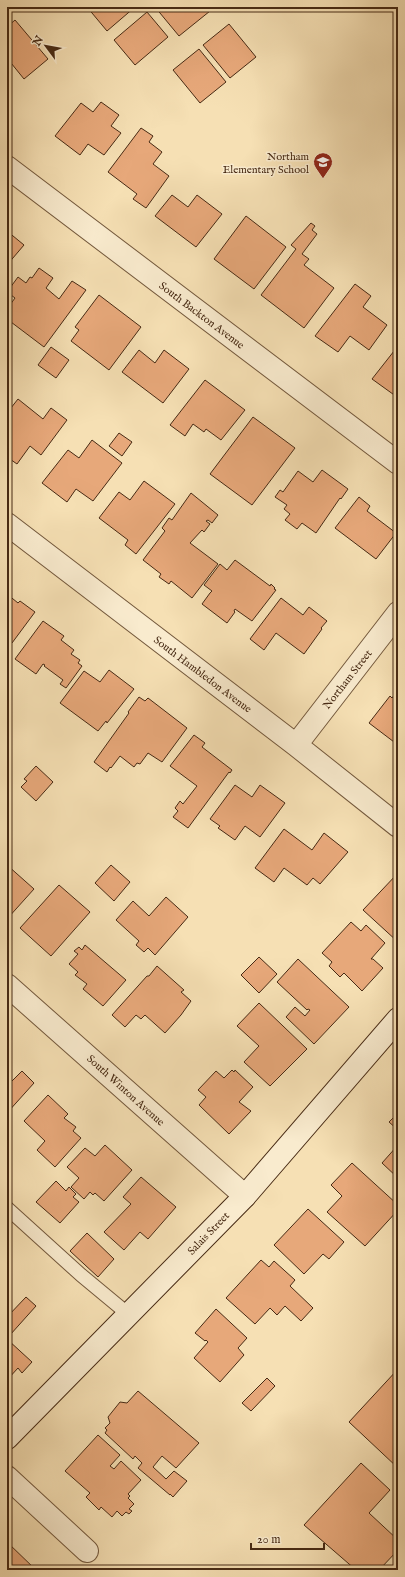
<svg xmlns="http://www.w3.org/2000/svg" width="405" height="1577" font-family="'IM FELL English',serif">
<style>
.building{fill:#e7a87a;stroke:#472a14}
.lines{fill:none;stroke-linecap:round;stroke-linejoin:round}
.lane-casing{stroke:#73583c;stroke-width:15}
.street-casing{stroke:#73583c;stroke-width:24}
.secondary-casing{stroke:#472a14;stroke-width:24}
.lane{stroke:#f9ebce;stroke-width:13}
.street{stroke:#f9ebce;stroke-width:22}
.secondary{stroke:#f9ebce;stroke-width:22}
.labels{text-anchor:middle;stroke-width:3;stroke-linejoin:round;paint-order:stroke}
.poi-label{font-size:11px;fill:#472a14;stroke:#f9ebce;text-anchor:end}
.street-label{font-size:11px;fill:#472a14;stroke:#f9ebce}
</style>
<rect width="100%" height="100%" fill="#f6e0b4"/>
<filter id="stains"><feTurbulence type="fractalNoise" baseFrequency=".005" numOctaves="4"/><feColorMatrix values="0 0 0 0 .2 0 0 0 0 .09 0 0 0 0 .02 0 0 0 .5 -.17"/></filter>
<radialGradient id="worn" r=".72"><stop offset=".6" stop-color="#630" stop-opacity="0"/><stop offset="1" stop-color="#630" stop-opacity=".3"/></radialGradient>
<path class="building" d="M87,7H135L107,31Z
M155,7H215L179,36Z
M147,12L168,37L135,65L114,40Z
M15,20L48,59L24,79L7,58V27Z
M229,24L256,57L230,78L203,45Z
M199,49L226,82L200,103L173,70Z
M101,102L119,115L111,126L121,133L104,155L88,144L80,155L55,136L81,103L93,112Z
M141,128L153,136L149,142L162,152L153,164L169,176L146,208L133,199L137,194L108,172Z
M172,195L188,207L197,195L222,214L196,247L155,216Z
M246,216L286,247L254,289L214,259Z
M311,223L315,226L312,230L317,234L302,254L309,259L304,265L334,288L304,328L261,295L296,249L291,245Z
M7,231L24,245L7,265Z
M39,268L53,278L46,288L59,299L72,281L86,290L44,347L7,319V309L15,298L7,292L18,277L26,283L30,277L32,278Z
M355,284L371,296L363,307L387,325L369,350L350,336L338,352L315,336Z
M99,295L141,327L109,370L71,341L79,330L75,327Z
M398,346V396L397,397L372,379Z
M51,347L69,360L56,378L38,365Z
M139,350L155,363L164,350L189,369L163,403L122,372Z
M205,380L245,410L221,440L206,429L204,432L193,424L185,436L170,425Z
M18,399L43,419L51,408L67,420L41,455L30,446L17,464L7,457V413Z
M253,417L295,448L252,505L210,474Z
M119,433L132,442L122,456L109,446Z
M92,440L122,463L93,501L76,489L67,502L42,483L68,450L79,458Z
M322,470L348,489L341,499L340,498L316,533L302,523L297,529L285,520L290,514L284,509L287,505L275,497L280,490L283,492L298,471L313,482Z
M144,481L175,504L136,554L125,545L128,540L99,518L119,492L130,500Z
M191,493L218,515L212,523L208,520L206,521L210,524L204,532L202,530L190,543L218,564L192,598L171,581L169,584L159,577L161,574L143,560L165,531L162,528L169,518L172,520Z
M359,497L370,506L367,511L396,533L376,559L335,528Z
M235,560L270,586L271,584L275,588L274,589L276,590L252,621L235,609L234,611L235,612L227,623L202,604L210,593L212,591L204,585L220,564L227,570Z
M7,594L18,603L20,601L35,612L12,643L11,642L7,647Z
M281,598L303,615L309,607L327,621L321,628L322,629L304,654L276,633L264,650L250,639Z
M43,621L64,636L61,640L74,650L71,654L80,660L78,663L82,666L66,688L60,684L63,680L44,666L45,665L43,664L36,674L15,659Z
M109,670L134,689L107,723L106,721L98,731L60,703L84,671L100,682Z
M398,690V745L369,723L390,696L392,698Z
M139,697L145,701L148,698L187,728L162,762L148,753L140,764L137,763L134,767L120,756L111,768L110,767L107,772L94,762L129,713L128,712Z
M194,735L205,743L202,747L232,770L230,773L229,772L188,828L173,817L178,811L175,808L180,801L183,804L197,786L170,766Z
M36,766L53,782L36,801L21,787L27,781L24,779Z
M235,785L252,797L260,785L285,803L260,837L245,826L235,840L218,828L220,826L210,819Z
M284,829L312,850L324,833L348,852L320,884L313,878L307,885L284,868L274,882L255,868Z
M7,865L34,889L7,919Z
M111,865L130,882L114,901L95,883Z
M398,873V942L363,910Z
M59,885L90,912L51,956L20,928Z
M166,897L188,917L155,955L148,948L144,952L136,945L139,941L116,920L133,901L149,916Z
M351,922L361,931L366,925L385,943L371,959H373L383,968L362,991L344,973L340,977L329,966L332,962L322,953Z
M85,945L126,980L103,1006L83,989L87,984L75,975L78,972L69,964L78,954L74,951L79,947L82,950Z
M259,957L277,974L259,993L241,975Z
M298,959L349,1007L314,1044L286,1017L295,1007L305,1016L310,1010L308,1009L307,1010L277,982Z
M157,966L184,990L181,992L191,1001L181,1015L165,1033L145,1015L141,1019L136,1015L125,1027L112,1015L147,976H149Z
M259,1003L307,1049L270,1086L244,1062L259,1046L237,1026Z
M232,1070L234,1072L235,1070L253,1087L239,1102L251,1111L229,1134L199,1105L206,1097L198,1090L216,1071L224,1078Z
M22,1071L34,1083L7,1113V1086Z
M48,1095L68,1114L64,1118L76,1127L73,1131L81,1138L55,1167L37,1150L45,1141L24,1121Z
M398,1113V1130L389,1122Z
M105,1145L132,1170L104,1201L95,1193L93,1195L90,1192L84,1199L71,1187L79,1178L67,1167L85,1148L95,1156Z
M398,1145V1178L382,1163Z
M352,1163L398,1205V1210L365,1246L327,1212L342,1196L331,1185Z
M141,1177L176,1207L148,1239L140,1232L124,1250L104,1232L131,1204L123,1197Z
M56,1181L66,1191L69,1187L76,1194L73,1197L79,1202L60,1223L36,1202Z
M308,1209L344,1242L329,1259L323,1254L304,1274L274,1245Z
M87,1233L114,1259L98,1277L70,1251Z
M261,1260L269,1267L274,1261L295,1280L290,1286L313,1308L301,1321L285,1306L277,1315L270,1308L255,1324L226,1298Z
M26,1297L36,1306L10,1335L11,1336L8,1340L32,1362L22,1373L18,1368L7,1380V1317Z
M216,1309L247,1338L238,1348L244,1355L220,1382L194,1358L208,1342L206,1340L205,1341L195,1333Z
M398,1369V1468L349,1422Z
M267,1378L275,1386L251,1411L242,1403Z
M138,1391L199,1443L176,1468L162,1456L153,1467L166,1479L174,1471L187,1481L173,1497L170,1494V1495L138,1468L142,1463L135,1456L133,1459L105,1433L107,1430L105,1428L110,1423L108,1417L120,1402L127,1403Z
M98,1435L120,1455L110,1466L114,1469L121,1461L141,1480L128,1494L130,1496L128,1498L134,1504L129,1509L132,1511L129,1514L126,1512L122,1516L117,1511L112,1517L101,1507L99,1510L86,1497L90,1493L65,1471Z
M361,1463L390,1490L369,1513L398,1540V1550L379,1570H356L304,1525Z
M7,1542L36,1570H7Z"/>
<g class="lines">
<defs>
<path id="lane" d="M7,1208L81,1275L128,1314"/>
<path id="street" d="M7,167L398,463
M7,524L296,745L398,826
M296,745L398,613
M7,985L245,1196
M7,1477L87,1551"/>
<path id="secondary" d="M7,1438L245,1196L398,1019"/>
</defs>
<use href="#lane" class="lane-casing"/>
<use href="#street" class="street-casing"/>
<use href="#secondary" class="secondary-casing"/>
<use href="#lane" class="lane"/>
<use href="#street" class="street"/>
<use href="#secondary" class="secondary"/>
</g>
<defs>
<symbol id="school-pin" viewBox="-11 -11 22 30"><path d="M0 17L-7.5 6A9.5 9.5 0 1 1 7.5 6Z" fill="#8f2418" stroke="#f9ebce"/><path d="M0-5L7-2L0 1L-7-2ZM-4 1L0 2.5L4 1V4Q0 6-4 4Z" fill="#fff"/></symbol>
</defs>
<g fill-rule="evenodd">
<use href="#school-pin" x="312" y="151" width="22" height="30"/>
</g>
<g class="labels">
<g class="poi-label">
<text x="309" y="160">Northam<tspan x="309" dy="13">Elementary School</tspan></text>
</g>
<g class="street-label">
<text transform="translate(202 315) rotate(37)" y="4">South Backton Avenue</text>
<text transform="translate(203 674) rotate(37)" y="4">South Hambledon Avenue</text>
<text transform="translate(347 679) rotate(-52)" y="4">Northam Street</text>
<text transform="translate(126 1090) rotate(42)" y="4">South Winton Avenue</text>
<text transform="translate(208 1233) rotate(-46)" y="4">Salais Street</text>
</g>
</g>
<rect width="405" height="1577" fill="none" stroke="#f6e0b4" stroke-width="24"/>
<rect x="8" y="8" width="389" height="1561" fill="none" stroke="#472a14" stroke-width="2"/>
<rect x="12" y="12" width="381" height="1553" fill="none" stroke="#472a14"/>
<g transform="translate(46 46) rotate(302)" stroke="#f9ebce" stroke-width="3" paint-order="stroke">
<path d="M0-3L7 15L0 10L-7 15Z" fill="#472a14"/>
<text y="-6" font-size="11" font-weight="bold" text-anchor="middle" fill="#472a14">N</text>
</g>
<path d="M251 1543v6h73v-6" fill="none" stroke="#472a14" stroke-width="2"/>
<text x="257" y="1543" font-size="12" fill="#472a14" stroke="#f9ebce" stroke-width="3" paint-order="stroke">20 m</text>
<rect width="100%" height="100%" filter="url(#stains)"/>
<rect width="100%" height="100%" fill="url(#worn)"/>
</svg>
